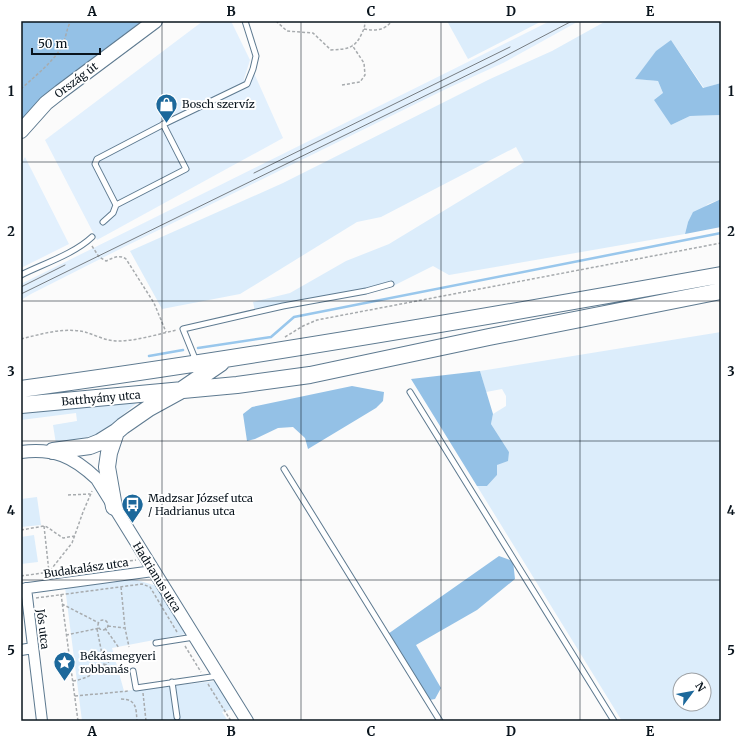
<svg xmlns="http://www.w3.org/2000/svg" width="742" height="742" font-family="Merriweather,serif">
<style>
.built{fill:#e2f0fd}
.green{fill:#dcedfb;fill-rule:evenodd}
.forest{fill:#94c1e6}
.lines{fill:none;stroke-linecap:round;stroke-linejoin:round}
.stream{stroke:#99c7ec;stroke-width:2.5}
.service-casing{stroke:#5e7a90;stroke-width:7}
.minor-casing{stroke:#5e7a90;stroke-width:12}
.tertiary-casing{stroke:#5e7a90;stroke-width:14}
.secondary-casing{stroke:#5e7a90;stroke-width:16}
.primary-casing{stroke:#5e7a90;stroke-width:18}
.path{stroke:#a7abae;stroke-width:1.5;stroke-dasharray:3 2;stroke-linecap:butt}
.service{stroke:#fff;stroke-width:5}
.minor{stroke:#fff;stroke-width:10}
.tertiary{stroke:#fff;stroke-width:12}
.secondary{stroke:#fff;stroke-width:14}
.primary{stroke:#fff;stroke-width:16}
.tram{stroke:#777d82;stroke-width:1}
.grid{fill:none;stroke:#09141d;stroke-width:1;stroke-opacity:0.55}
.labels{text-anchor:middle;stroke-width:4;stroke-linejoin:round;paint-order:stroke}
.street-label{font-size:11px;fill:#09141d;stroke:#fff}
.poi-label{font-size:11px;fill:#09141d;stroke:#fff;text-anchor:start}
.neatline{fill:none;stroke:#09141d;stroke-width:1.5}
.grid-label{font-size:13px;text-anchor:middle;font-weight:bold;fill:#09141d}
</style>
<rect width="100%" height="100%" fill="#fbfbfb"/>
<path class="built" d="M203,21H231L250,60L244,79L248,87L254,73L283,138L97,240L45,140Z
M550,21H579L503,63L446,89L124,247L31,294L21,300V284Z
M25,157L69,244L21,268V164Z"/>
<path class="green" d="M447,21H542L468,59Z
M606,21H721V83L704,88L671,40L636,79L658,81L663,93L671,125L690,116L721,115V199L708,204L688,222L685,234L449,275L433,266L393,286L255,311L253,302L290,293L346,261L389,244L524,162L516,147L381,217L357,222L240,294L162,309L130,251L283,183L490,79L552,51Z
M721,332V721H622L477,486H487L497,475V465L509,452L491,424L493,414L506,406V396L502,389L486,392L480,371ZM680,680H704V704H680Z
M138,402L100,434L56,444L53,425L77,421L76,413L21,420V413Z
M37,497L41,525L21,527V499Z
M34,535L38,562L21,564V537Z
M130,578L157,586L186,634L112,648L124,691L215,681L233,709L222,712L228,721H82L65,587Z"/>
<path class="forest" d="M21,21H142L39,101L21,124Z
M671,40L703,88L721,83V115L690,116L671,125L654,100L663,93L658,81L635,79L656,51Z
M721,199V227L685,234L688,222L693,212Z
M480,371L493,414L491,424L509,452L508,461L497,465V475L487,486H477L411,379Z
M352,386L384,392L383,401L376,408L308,449L305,438L293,427L278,428L255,439L247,441L243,414L252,407Z
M499,556L513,561L515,579L477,610L416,645L441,688L435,699L424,701L385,636Z"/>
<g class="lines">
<path class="stream" d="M198,348L271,337L294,317L721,233
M149,356L183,350"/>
<defs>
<path id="service" d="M116,205L186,169L163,124
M103,222L113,213L116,205L95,164L97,159L166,123L247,84L253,69L256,56L245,21
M21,275C43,264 74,254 92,237
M196,361L183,329L283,306L366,291L391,284
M410,392L614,721
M284,469L440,721
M156,643L194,637
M133,671L136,688L218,676
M172,682L177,717"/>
<path id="minor" d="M26,588L42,721
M21,589L153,571
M21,650L33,648"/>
<path id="tertiary" d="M21,452C54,448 73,456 97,479L247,721"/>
<path id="secondary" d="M21,131L46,103L60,92L155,21"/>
<path id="primary" d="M21,389C255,357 488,317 721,275
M21,405L237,385L310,375L489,337L721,291
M53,451L90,446L100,442L116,432L123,426L149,408L180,391L221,363
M114,507L107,467L109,453L116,432"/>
</defs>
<use href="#service" class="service-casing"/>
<use href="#minor" class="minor-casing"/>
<use href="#tertiary" class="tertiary-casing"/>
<use href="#secondary" class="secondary-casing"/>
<use href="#primary" class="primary-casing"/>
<path class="path" d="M276,21L287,31L313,33L331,50C347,49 355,49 362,33C364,29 365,26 365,21
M364,29C375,31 384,31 392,21
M342,85L360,82L365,75L364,63L352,45
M21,89C35,76 51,64 61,48C66,40 66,29 71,21
M92,246L99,257L106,261C113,258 119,254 126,259L154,303L166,332
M285,337L303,326L317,320L721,243
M21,339C42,334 63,327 85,332C95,335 106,341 117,341C137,341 158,334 177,330
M68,495L90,494
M44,526L49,572
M21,530L44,526L47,527L63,538L75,536
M50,575L49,572L72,543L83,512L92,491
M21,576L136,560
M121,587L125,628L129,647
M61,594L78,721
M36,598L142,584L150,587L177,632
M62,604L99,623
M98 625a5 5 0 1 1 10 0a5 5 0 1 1-10 0Z
M108,626L124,628
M105,628L119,648
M97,629L105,669L112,673L126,672
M66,635L100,628
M185,646L201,672
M122,667L123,673
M73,681C91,678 106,667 117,652
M208,684L231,721
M143,693L146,721
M75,696L129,691
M121,699C137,699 136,709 137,721"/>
<use href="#service" class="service"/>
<use href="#minor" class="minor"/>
<use href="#tertiary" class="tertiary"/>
<use href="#secondary" class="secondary"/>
<use href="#primary" class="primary"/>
<path class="tram" d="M254,173L510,47
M21,287L65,265
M21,294L494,62L572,21"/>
</g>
<path class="grid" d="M162,21V721M301,21V721M441,21V721M580,21V721M21,162H721M21,301H721M21,441H721M21,580H721"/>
<defs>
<symbol id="shop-pin" viewBox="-11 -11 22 30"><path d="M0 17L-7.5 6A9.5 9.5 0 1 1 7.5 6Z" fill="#1c689b" stroke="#fff"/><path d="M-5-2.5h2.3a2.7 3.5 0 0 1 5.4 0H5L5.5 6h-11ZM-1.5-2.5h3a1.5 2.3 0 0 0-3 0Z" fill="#fff"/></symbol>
<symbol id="bus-pin" viewBox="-11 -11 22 30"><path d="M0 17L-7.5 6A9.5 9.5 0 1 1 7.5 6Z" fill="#1c689b" stroke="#fff"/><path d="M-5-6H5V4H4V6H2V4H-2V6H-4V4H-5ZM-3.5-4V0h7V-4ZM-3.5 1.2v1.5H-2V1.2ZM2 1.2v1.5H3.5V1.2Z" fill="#fff"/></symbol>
<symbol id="sight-pin" viewBox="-11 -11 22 30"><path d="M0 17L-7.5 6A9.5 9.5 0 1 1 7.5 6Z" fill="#1c689b" stroke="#fff"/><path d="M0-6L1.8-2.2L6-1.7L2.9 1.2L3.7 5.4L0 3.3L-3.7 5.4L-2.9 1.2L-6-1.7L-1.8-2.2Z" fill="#fff"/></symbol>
</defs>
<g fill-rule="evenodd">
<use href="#shop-pin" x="154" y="92" width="25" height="34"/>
<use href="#bus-pin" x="120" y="492" width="25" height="34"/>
<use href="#sight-pin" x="52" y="650" width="25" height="34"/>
</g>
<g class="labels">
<g class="street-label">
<text transform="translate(76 80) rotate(-37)" y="4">Ország út</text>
<text transform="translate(101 398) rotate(-5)" y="4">Batthyány utca</text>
<text transform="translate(86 568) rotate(-8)" y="4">Budakalász utca</text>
<text transform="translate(157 577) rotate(58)" y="4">Hadrianus utca</text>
<text transform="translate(43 629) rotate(83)" y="4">Jós utca</text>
</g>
<g class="poi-label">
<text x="182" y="108">Bosch szervíz</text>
<text x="148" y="502">Madzsar József utca<tspan x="148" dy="13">/ Hadrianus utca</tspan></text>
<text x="80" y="660">Békásmegyeri<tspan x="80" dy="13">robbanás</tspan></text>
</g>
</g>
<rect width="742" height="742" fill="none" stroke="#ffffff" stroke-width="44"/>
<g transform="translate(692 692) rotate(58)"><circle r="19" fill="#ffffff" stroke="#9da1a5"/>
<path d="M0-3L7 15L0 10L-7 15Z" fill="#1c689b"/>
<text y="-6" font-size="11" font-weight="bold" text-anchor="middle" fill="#09141d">N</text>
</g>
<path d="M32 48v6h68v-6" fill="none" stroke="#09141d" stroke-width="2"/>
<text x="38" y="48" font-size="12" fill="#09141d" stroke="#ffffff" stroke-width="3" paint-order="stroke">50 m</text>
<rect x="22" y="22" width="698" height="698" class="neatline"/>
<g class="grid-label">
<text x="92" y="16">A</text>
<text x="231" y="16">B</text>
<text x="371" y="16">C</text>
<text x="511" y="16">D</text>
<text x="650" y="16">E</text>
<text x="11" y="96">1</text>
<text x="731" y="96">1</text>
<text x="11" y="236">2</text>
<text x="731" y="236">2</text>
<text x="11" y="376">3</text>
<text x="731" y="376">3</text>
<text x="11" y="515">4</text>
<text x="731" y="515">4</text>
<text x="11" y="655">5</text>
<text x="731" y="655">5</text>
<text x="92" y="736">A</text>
<text x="231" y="736">B</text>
<text x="371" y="736">C</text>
<text x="511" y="736">D</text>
<text x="650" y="736">E</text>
</g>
</svg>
